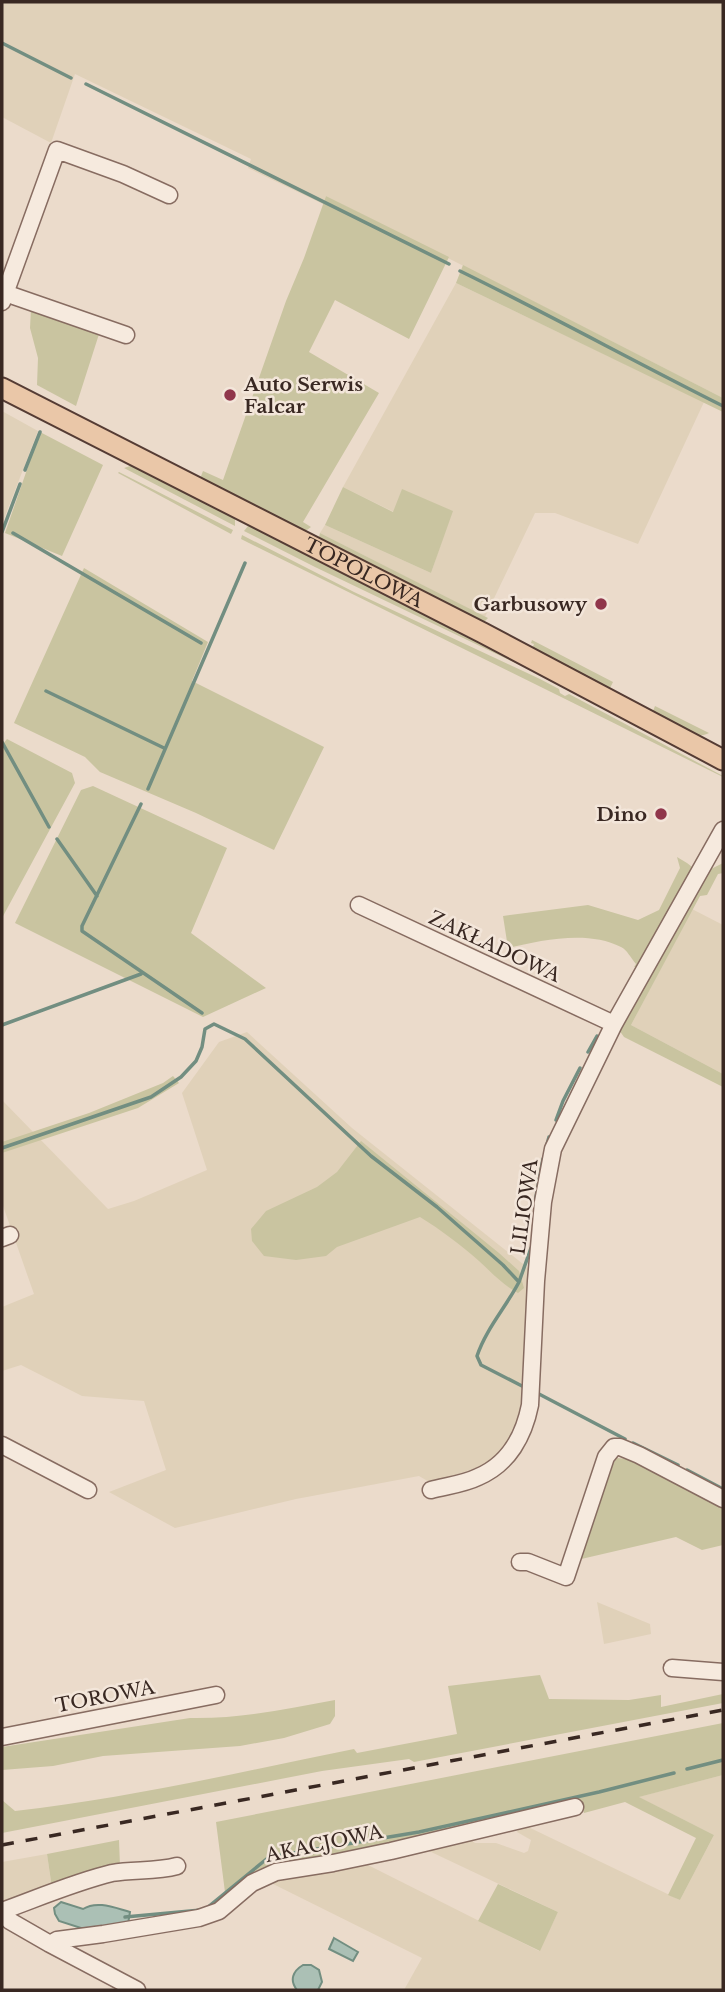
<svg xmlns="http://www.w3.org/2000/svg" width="725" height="1992" font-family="'Libre Baskerville',serif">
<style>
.farmland{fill:#e0d1b9}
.green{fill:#c9c4a0}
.water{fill:#abc0b5;stroke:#728e81;stroke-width:2}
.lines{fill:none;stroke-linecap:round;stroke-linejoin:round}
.stream{stroke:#728e81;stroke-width:3.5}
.minor-casing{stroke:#876c61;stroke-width:19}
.major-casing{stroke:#553c34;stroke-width:23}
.minor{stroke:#f6eade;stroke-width:16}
.major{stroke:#eac7a8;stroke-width:19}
.rail{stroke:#392822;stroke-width:3.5;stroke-dasharray:12 12;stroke-linecap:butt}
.poi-dot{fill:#90364b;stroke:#f3e6da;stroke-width:2.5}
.labels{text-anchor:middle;stroke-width:5;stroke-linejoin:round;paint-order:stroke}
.poi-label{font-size:19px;font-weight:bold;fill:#392822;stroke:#f3e6da;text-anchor:end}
.street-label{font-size:19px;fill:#392822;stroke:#f3e6da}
</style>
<rect width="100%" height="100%" fill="#ebdbcb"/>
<path class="farmland" d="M2,2H723V398L326,196L323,204L248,168L251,159L75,74L51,143L2,117Z
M456,283L704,402L638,544L555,513H535L485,617L320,533L325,525L431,573L452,511L402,490L394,512L343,487Z
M2,411L38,431L2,524Z
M692,909L723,925V1074L631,1025Z
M247,1032L352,1128L533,1272L524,1412L512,1439L498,1454L481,1466L464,1472L431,1483L419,1476L296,1499L175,1528L109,1492L166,1470L144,1401L82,1396L21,1365L2,1371V1307L34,1294L2,1203V1100L108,1209L134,1201L207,1170L182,1093L219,1042Z
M597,1602L650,1624L651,1634L604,1644Z
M723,1775V1990H404L422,1958L265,1880L364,1863L539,1951L558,1912L429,1851L467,1837L475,1843H496L524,1853L528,1851L531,1840L517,1832L522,1824L680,1900L714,1835L638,1797Z
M47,1854L52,1888L2,1904V1862Z"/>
<path class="green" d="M326,196L449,257L409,339L335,300L309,352L379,393L303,522L311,527L304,532L200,479L203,471L223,480L286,301L304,258Z
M463,265L723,398V412L456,283Z
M31,309L100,331L76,406L37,385L38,358L30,328Z
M40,432L103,465L62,556L5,533Z
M133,465L235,516V526L124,468Z
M119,472L233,530L231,534L118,473Z
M343,487L393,512L402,489L453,511L431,573L325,525Z
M254,524L258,525L553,681L315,567L244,531L248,526Z
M320,533L488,618L483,623L318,541Z
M242,535L354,592L540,679L559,689L560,693L565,696L569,694L723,776V777L241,539Z
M84,568L208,642L192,681L324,747L274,850L196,813L100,772L85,757L14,723Z
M532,640L613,682L608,692L532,649L534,644L531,643Z
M655,706L709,733C693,742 670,723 656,715L653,711Z
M7,739L72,773L75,783L2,918V745Z
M93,786L227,848L191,933L266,988L203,1017L15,923L81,790Z
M677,857L687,863L696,870L642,966L634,967L636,964C631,958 627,950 621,947C588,930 542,940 508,948L503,916L588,905L638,920L659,910L680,868Z
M723,863V873L718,874L707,895L700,896L631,1025L723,1074V1087L624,1037L619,1030L705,875L711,869Z
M173,1076L179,1083L138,1108L2,1153V1142L89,1113L163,1083Z
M361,1141L499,1253L519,1271L524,1288L518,1293C503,1285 492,1273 479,1261C461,1245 441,1230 420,1217L337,1247L326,1256L296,1260L264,1256L252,1241L251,1229L266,1211L317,1187L337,1172Z
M617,1458L628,1459L723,1507V1545L702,1550L676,1537L577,1560L614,1462Z
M540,1675L549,1699L629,1700L661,1695V1707L723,1694V1703L414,1762L409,1759L322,1771L2,1833V1800L15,1811C129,1798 241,1772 354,1749L357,1753L457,1734L448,1686Z
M335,1700V1716L330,1724L284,1738L240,1746L103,1756L53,1766L2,1770V1747L190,1718C239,1719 287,1709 335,1700Z
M723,1723V1775L639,1797L714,1835L680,1900L668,1895L696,1838L625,1802L584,1813L581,1803L264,1869L226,1900L216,1822Z
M119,1840L120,1866L52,1888L47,1854Z
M498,1884L558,1912L540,1951L478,1921Z"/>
<path class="water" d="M61,1902L83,1909C97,1900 115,1908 130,1912L128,1924L84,1929L59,1921L55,1914L54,1908Z
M334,1938L358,1952L353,1961L329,1949Z
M303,1965H311L319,1970L322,1982L318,1990H297C289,1980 293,1971 303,1965Z"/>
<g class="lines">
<path class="stream" d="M2,43L71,78
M86,84L449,264
M460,271C548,314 635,362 723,406
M25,470L40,432
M2,532L20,484
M13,533L201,643
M46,691L164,748
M2,742L49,827
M148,789L245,563
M141,804L82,926V931L202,1013
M57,839L97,896
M2,1025L141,974
M588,1052L597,1036
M556,1120L563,1101L580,1068
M2,1148L151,1097L181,1077L196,1061L202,1047L205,1029L214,1024L245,1039L371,1156L437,1207L503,1265L519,1282C506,1307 486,1329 477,1356L481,1365L522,1386
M546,1148L549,1137
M535,1202L543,1159
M519,1282L531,1248
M539,1394L625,1439
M633,1443L678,1465
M687,1470L723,1489
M687,1769L723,1760
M208,1907L269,1857L419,1832L599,1792L674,1773
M125,1917L201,1910"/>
<defs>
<path id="minor" d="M5,293L126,335
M2,302L57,150L123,174L169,195
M359,905L614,1024
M2,1238L10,1235
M2,1445L88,1490
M431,1490C446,1486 464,1484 478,1477C509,1464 524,1435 530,1405L536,1281L543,1202L553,1149L614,1024L723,830
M520,1562H528L566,1577L606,1457L614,1447H620L639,1455L723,1499
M672,1668L723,1672
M2,1737L216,1695
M2,1911C38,1898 75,1882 112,1873C134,1869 155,1872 177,1866
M2,1913L10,1921L50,1944L137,1990
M50,1944L57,1940L103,1934L199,1918L219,1911L252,1883L276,1872L333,1863L391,1851L575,1807"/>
<g id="major">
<path id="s1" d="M2,388L483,633L723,760"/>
</g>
</defs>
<use href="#minor" class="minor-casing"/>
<use href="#major" class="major-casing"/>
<use href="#minor" class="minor"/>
<use href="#major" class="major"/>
<path class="rail" d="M2,1845L723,1710"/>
</g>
<g class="poi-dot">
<circle cx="230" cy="395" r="7"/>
<circle cx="601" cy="604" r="7"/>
<circle cx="661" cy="814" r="7"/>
</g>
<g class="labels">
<g class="poi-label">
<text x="244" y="391" text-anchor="start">Auto Serwis<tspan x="244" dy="22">Falcar</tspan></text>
<text x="587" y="611">Garbusowy</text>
<text x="647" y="821">Dino</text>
</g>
<g class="street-label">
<text dy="7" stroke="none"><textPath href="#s1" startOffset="406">TOPOLOWA</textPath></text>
<text transform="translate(495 946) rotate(25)" y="7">ZAKŁADOWA</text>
<text transform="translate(524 1207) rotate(-82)" y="7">LILIOWA</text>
<text transform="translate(105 1696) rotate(-11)" y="7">TOROWA</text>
<text transform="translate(324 1843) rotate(-12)" y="7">AKACJOWA</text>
</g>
</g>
<rect width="725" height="1992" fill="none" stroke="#392822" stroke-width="7"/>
</svg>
